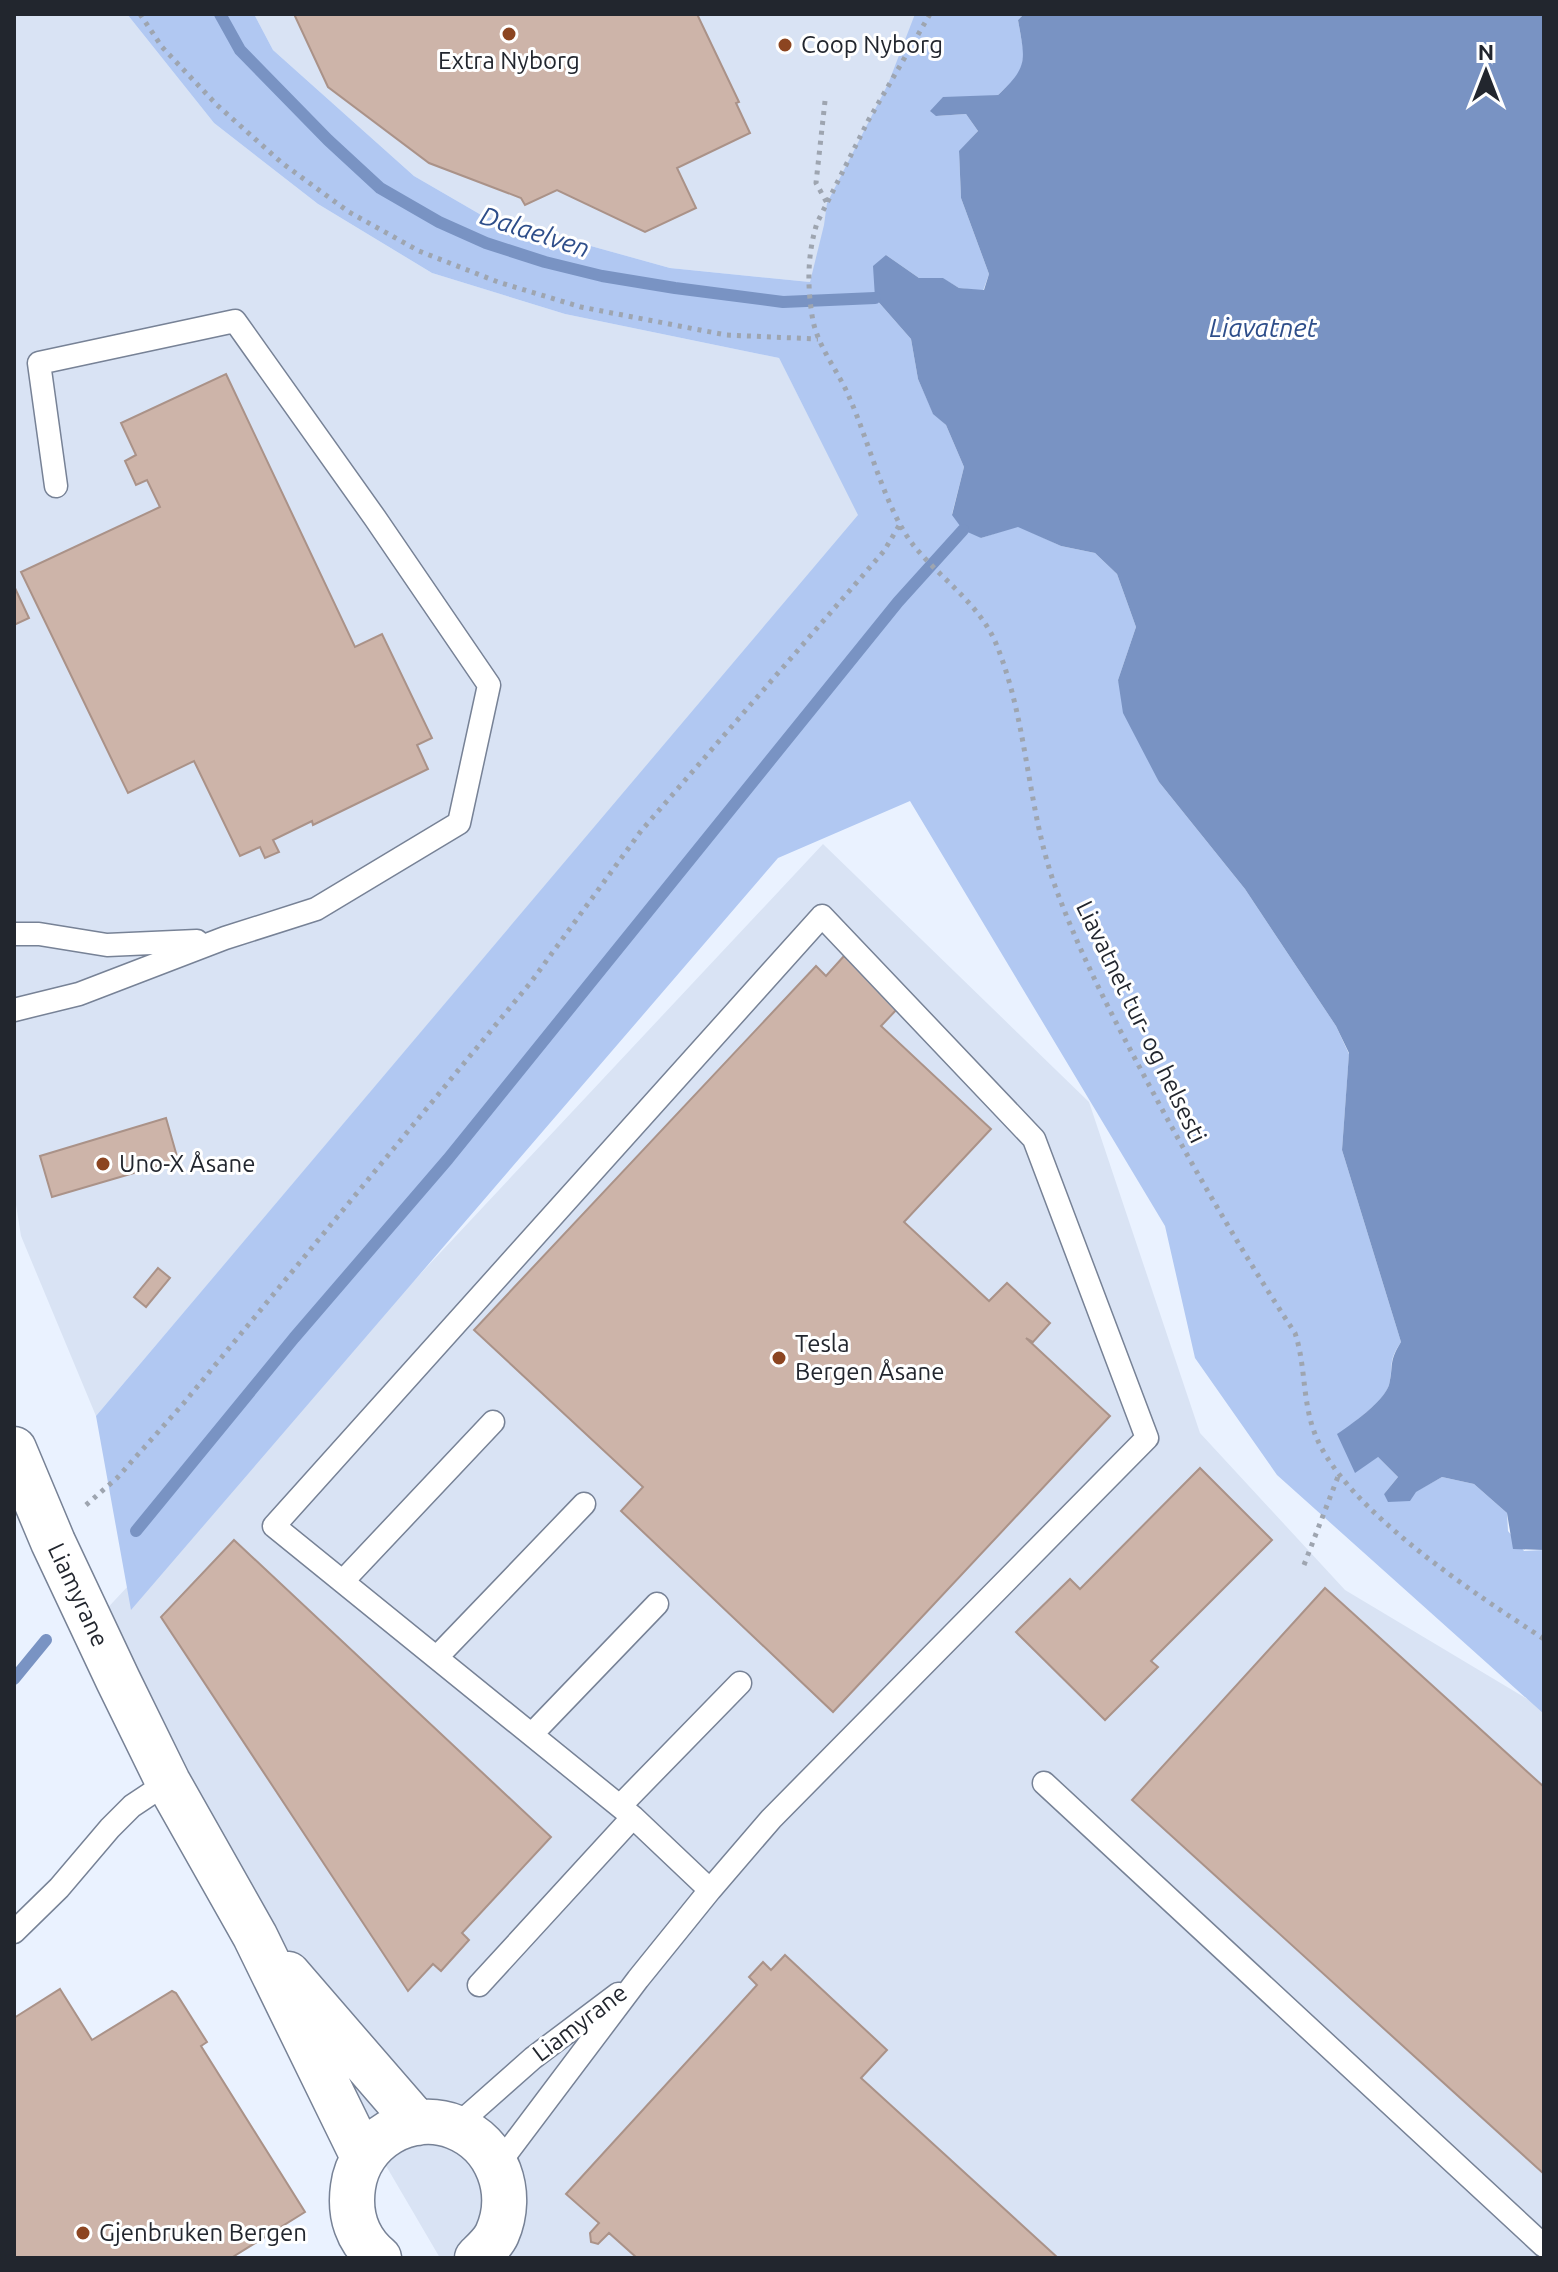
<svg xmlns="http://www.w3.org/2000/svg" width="1558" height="2272" font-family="Ubuntu,sans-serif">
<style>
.built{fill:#d9e3f4}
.green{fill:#b1c8f2}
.water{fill:#7993c3}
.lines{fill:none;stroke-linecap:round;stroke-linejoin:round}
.stream{stroke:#7993c3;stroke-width:12}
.building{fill:#cdb4a9;stroke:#aa9288;stroke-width:2}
.lane-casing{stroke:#778296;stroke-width:25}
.secondary-casing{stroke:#778296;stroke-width:47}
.path{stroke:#9ea5b0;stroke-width:5;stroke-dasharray:4 6;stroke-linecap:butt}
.lane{stroke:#fff;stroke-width:22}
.secondary{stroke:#fff;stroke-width:44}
.poi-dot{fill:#8c4521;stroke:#fff;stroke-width:3}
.labels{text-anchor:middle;stroke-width:6;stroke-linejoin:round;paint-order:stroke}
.poi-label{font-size:24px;fill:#22262e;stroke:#fff;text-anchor:start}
.street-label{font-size:24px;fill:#22262e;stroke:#fff}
.water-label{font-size:26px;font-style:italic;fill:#2e4e8a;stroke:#fff}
</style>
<rect width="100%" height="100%" fill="#eaf2ff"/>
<path class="built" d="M14,14H127L214,123L318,204L432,273L565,314L779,358L859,515L96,1416L21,1236L14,1192Z
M254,14H916L890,88L810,282L670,268L483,216L414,176L273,50Z
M823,844L1089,1102L1200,1433L1345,1590L1544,1709V2258H440L317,2048L100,1616Z"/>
<path class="green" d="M127,14H254L273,50L414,176L483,216L670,268L810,282L824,225L827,203L888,84L915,14H1024L1018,20L1024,54L1020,74L998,95L973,98L936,116L966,114L978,131L959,152L961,198L989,274L983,291L959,288L942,278H919L886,255L875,298L911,339L918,379L933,413L946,425L964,467L952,514L981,538L1018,526L1061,546L1095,553L1117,574L1136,627L1118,680L1159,782L1245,889L1336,1026L1349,1054L1342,1150L1401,1342C1387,1363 1394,1365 1389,1385C1384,1402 1351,1424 1338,1435L1378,1457L1398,1477L1384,1494L1415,1492L1442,1477L1474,1484L1507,1513L1508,1531L1524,1551L1544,1550V1714L1277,1475L1195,1358L1165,1226L910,801L778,858L131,1610L96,1416L858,515L779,358L565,314L432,273L318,204L214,123Z"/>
<path class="water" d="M1024,14H1544V1550L1513,1549L1507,1513L1474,1484L1442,1477L1416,1492L1410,1501L1388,1502L1384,1494L1398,1477L1378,1457L1355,1473L1337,1434C1351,1425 1384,1401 1389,1385C1394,1365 1388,1363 1401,1342L1342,1150L1349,1053L1336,1026L1245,889L1159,782L1123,713L1118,680L1136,627L1117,574L1095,553L1061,546L1018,527L981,538L963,530L952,515L964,467L946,425L933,414L918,379L911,339L875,298L873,266L886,255L919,278H943L959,288L984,290L989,274L961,198L959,151L978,131L966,114L936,116L930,111L943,97L998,95C1029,66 1025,60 1018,20Z"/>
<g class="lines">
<path class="stream" d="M220,14L240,50L328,140L380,188L439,222L486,243L545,262L602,276L675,288L783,302L875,298
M136,1531L294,1338L448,1159L898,602L963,530
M14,1679L46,1640"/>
</g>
<path class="building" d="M294,14H697L739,102L736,103L750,133L677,168L696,208L645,232L557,190L525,205L521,198L429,163L328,87Z
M226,374L355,647L382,634L432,738L417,745L428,769L313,825L312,821L273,840L279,852L265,858L260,847L240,856L194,761L128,793L21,572L160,507L147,480L136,485L125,461L136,455L121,423Z
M14,586L29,618L14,625Z
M844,956L899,1007L881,1026L991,1129L904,1222L989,1301L1007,1283L1050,1323L1033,1342L1026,1338L1110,1416L833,1712L621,1511L643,1487L474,1330L816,966L826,976Z
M166,1118L178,1160L52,1197L40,1156Z
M158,1268L170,1278L146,1307L134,1297Z
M1200,1468L1272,1540L1151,1661L1158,1667L1105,1720L1016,1632L1070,1579L1080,1589Z
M234,1540L551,1837L462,1933L469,1940L441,1971L433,1964L408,1991L161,1617Z
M1325,1588L1544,1787V2174L1132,1800Z
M785,1955L887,2050L861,2078L1058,2258H637L609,2233L598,2244L591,2242L590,2233L599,2223L566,2194L757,1985L749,1977L763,1962L771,1970Z
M60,1989L92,2040L172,1991L176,1993L207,2042L201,2046L305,2212L231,2258H14V2018Z"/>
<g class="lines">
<defs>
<path id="lane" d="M14,934H39L107,945L197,941
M14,1010L79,994L225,938L316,909L459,823L489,685L375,518L235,321L39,363L56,486
M343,1581L493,1422
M437,1657L584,1504
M532,1734L657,1604
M1044,1783L1544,2246
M620,1806L740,1683
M14,1932L59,1888L110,1828L132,1806L168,1782
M479,1985L633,1817
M455,2127L533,2058L618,1994
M497,2166L638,1979L710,1890L771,1819L1147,1438L1034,1139L822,916L274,1526L633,1817L710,1890"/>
<path id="secondary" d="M14,1449L53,1542L118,1680L168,1782L255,1936L363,2157
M288,1974L417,2123
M379,2258C357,2240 349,2215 353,2187C359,2140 410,2109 455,2127C498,2144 515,2193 497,2234C493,2243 484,2251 477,2258"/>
</defs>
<use href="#lane" class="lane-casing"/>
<use href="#secondary" class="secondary-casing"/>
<path class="path" d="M140,14L162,47L217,105L282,163L349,212L419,251L498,282L581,307L726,335L818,339
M930,14L868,121L817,223C807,255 807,288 813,321C819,349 839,372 850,399C869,442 886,511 914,546C941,579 981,605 997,646C1028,723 1027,808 1055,886C1082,960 1119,1029 1156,1098C1199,1178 1245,1257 1295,1333C1306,1366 1302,1401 1315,1434C1344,1509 1477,1595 1544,1639
M825,101L816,183L827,203
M86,1505L117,1478L183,1404L531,982L641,831L884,551L900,524
M1304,1565L1339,1474"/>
<use href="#lane" class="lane"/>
<use href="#secondary" class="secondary"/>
</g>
<g class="poi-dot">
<circle cx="509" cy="34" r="8"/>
<circle cx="785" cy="45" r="8"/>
<circle cx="103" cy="1164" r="8"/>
<circle cx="779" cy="1358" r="8"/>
<circle cx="83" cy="2233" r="8"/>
</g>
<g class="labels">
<g class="poi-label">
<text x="801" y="53">Coop Nyborg</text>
<text x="509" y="69" text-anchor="middle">Extra Nyborg</text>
<text x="119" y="1172">Uno-X Åsane</text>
<text x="795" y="1352">Tesla<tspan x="795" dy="28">Bergen Åsane</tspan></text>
<text x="99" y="2241">Gjenbruken Bergen</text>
</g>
<g class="street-label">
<text transform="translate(1141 1022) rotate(64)" y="8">Liavatnet tur- og helsesti</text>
<text transform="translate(78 1595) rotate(65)" y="8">Liamyrane</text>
<text transform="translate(580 2023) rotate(-37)" y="8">Liamyrane</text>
</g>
<g class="water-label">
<text transform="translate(535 232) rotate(18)" y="9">Dalaelven</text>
<text x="1263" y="337">Liavatnet</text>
</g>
</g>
<rect width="1558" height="2272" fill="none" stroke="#22262e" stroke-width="32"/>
<g transform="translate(1486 72)" stroke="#ffffff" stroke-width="6" paint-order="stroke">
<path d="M0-6L14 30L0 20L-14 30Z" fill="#22262e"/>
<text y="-12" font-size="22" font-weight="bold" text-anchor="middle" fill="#22262e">N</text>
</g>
</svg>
